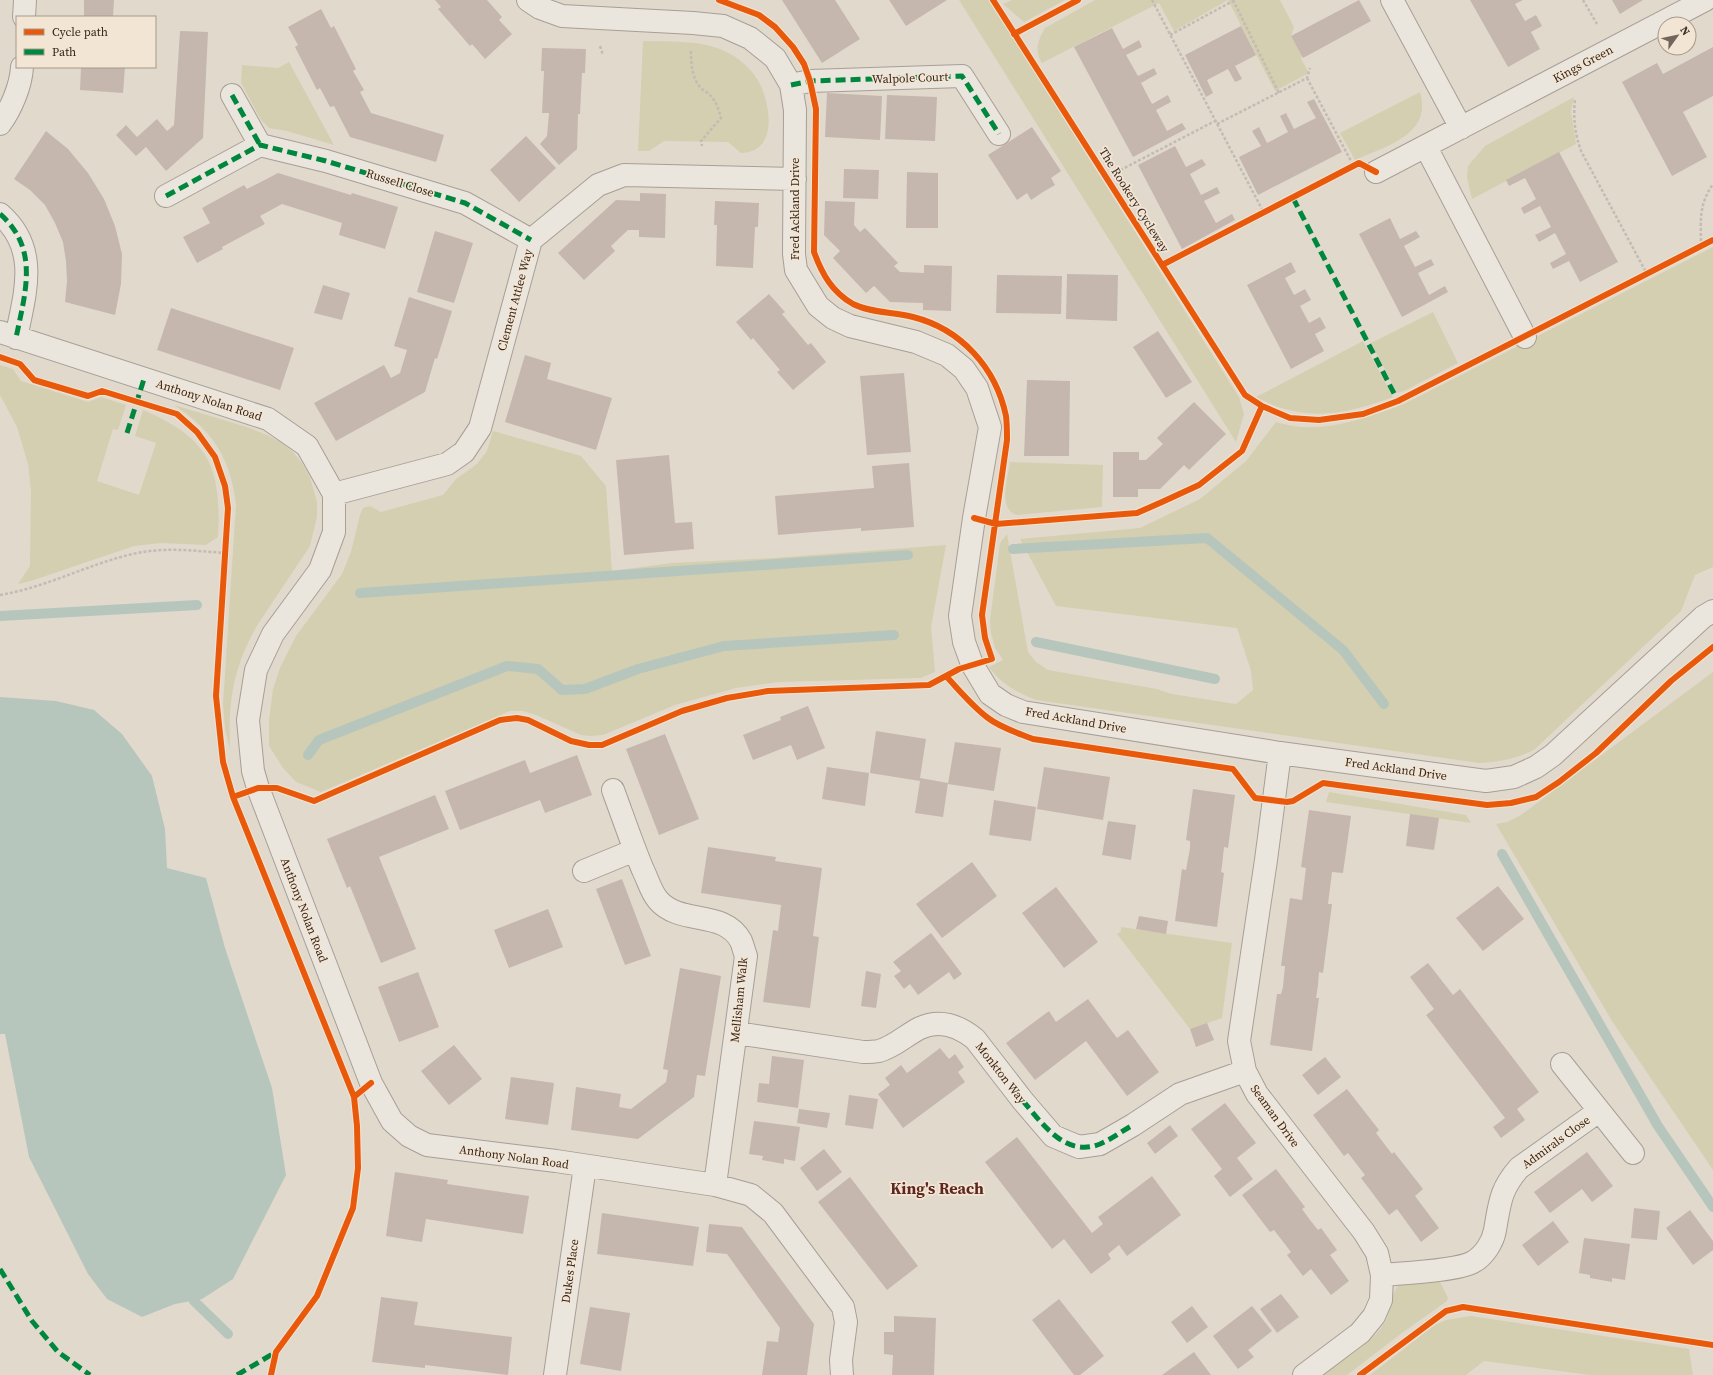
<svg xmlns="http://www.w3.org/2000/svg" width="1713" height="1375" font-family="'Source Serif 4',serif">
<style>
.green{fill:#d4cfb0}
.water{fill:#b7c6bc}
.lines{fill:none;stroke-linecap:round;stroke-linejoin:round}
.stream{stroke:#b7c6bc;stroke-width:10}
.building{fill:#c5b7ae}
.street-casing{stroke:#a79f96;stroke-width:24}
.path{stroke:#c3bbb4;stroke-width:2.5;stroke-dasharray:3 2;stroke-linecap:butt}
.street{stroke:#eae5dd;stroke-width:22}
.quiet{stroke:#00873e;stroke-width:5;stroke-dasharray:10 5;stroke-linecap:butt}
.cycleway-casing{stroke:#f3e5d3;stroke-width:8}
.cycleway{stroke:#e8590c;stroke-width:6}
.labels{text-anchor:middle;stroke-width:3.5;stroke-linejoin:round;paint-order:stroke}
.street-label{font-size:12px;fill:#35261f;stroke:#f3e5d3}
.district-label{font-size:16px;font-weight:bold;fill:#5e2621;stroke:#f3e5d3}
</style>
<rect width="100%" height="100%" fill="#e2d9cd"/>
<path class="green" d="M959,0H989L1239,397L1244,414L1236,442Z
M1012,0H1065L1024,22L1003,4Z
M1095,0H1280L1294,27L1291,36L1302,56L1301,59L1309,73L1275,91L1228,0L1174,31L1159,3L1042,63C1034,51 1038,40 1045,28Z
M643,41C672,42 706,39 732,55C744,62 755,73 761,86C771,109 777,152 741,153L728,142L664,141L649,151H638Z
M289,62L334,145L287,131L269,128L261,120L241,83L242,65L278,68Z
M1420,92C1433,135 1385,146 1355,160L1340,133Z
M1574,97L1571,111L1576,144L1472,199L1467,177L1468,166L1485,146Z
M1713,247V567L1695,575L1681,611L1534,750C1515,759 1500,762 1479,763L1036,700C1018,693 1001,684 989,667L1003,660L995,648L991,633L990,620L1000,543L1007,534L1028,652L1036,662L1048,670L1157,689L1172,694L1236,704L1253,690L1251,671L1237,628L1056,606L1020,539L1140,528L1200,499L1246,461L1276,422C1318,436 1364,419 1404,404Z
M1433,312L1458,363L1404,391L1397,393L1371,343Z
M1363,341L1393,397C1344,415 1304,423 1256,397Z
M0,365L13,369L21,381L88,402L101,397L126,405L118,430L113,429L97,481L139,495L156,443L135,436L143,410C209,438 222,467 218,537L206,545L161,543L134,546L31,581L18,584L30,566L31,491L28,464L17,427L0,395Z
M174,405L250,428L269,436L282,443L293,452L302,463L310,477L317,502V517L310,546L258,624C233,667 228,702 230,750L225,728L223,704L236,504C230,457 213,431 174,405Z
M493,431L581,456L606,486L612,571L672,563L773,558L946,545L931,627L935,672L921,678L779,682L736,688L675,705L603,735L591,736L581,735L536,715L523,711H510L321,792L296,782L283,768L269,746V720L273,689L280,668L296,636L342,574L351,552L360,515L363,508L370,506L381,512L443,495L456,479L477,464L487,451Z
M1010,462L1103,465L1102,507L1017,515C997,509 1008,479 1010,462Z
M1713,672V1170L1612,1021L1496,824L1507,822L1521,815Z
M1329,792L1466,815L1471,823L1326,802Z
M1121,927L1232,943L1222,1018L1190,1029L1117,934L1121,931Z
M1438,1278L1448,1298L1447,1301L1402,1333L1347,1375H1321C1341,1361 1373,1343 1385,1322C1392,1309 1390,1288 1404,1281C1411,1277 1430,1278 1438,1278Z
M1471,1316L1689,1349L1693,1375H1590L1484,1361L1466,1375H1370L1435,1325L1446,1320Z"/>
<path class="water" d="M0,697L56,701L94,710L122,734L152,776L165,829L167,868L206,878L225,948L272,1088L286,1175L233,1279L202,1299L175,1304L142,1317L107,1299L88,1274L29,1157L5,1034H0Z"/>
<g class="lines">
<path class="stream" d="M1013,549L1207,538L1343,650L1384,704
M360,593L908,555
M0,616L197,605
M1036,642L1215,679
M308,755L319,740L507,666L538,669L562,690L585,689L638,669L724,646L894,635
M1502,854L1658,1126L1713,1207
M194,1301L228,1334"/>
</g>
<path class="building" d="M84,0H114L113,17H84Z
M435,0H487L502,17L499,20L512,34L485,59L472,44L470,46L438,9L441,7Z
M782,0H835L860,39L822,63Z
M889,0H947L906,26Z
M1359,0L1371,21L1303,58L1291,36Z
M1470,0H1523L1515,4L1525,21L1536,15L1542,26L1531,32L1540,49L1508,67Z
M1612,0H1643L1620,14Z
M321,9L331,28L334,26L356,69L353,71L364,90L360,92L371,113L444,135L436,162L350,137L334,106L330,107L320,88L317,90L295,47L298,45L288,27Z
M1241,26L1256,55L1235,66L1242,79L1235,82L1228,69L1207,80L1213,93L1206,97L1185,55Z
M1112,28L1123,49L1139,40L1142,47L1126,55L1138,76L1154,68L1157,74L1141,83L1152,104L1168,95L1171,102L1156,110L1167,131L1182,123L1186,129L1133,157L1074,47Z
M180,31L208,32L203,138L166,171L146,147L136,156L116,135L126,125L137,137L157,119L167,131L174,125Z
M1713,47V96L1683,112L1707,157L1672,176L1622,82L1657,63L1663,74Z
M542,48L586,49L585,73H582L580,114H578L577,149L559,165L540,144L547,136L549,113H542L544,71H541Z
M81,67H125L123,93L80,90Z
M827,93L882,96L880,140L825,137Z
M887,95L937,97L935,141L885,139Z
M1314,99L1342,152L1258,195L1239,157L1261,146L1252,131L1259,127L1267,143L1288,132L1280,116L1286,113L1294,129L1316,118L1307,102Z
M1032,127L1061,171L1051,178L1055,185L1043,192L1031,200L1027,193L1017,200L988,155Z
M46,131L68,149L88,173L104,199L115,226L122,254L121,284L115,315L65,302L67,281L66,261L63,242L55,223L45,205L30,190L14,179Z
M526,136L556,168L519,202L490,170Z
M1175,146L1186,167L1202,159L1206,165L1190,174L1201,195L1217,187L1220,193L1204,201L1216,223L1232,214L1235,220L1182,249L1138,165Z
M1559,152L1618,262L1580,282L1569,261L1553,269L1550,263L1566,254L1555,233L1539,242L1535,235L1551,227L1540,206L1524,214L1521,208L1536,199L1525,178L1509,186L1506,180Z
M844,169L879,170L878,199L843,198Z
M907,172L938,173V228H906Z
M278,173L351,195L352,193L398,207L385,249L339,235L342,223L282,204L260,216L265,224L222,247L223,249L197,263L183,237L210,223L202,208L244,185L247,189Z
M640,193L666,194L665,238L639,237V230H628L611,246L615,251L584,280L558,253L616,200L640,201Z
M715,201L759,203L758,227H755L753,268L716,266L717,225H714Z
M825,201L855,202L854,225L860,232L865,228L898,263L894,266L900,272L924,273V265L952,266L951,311L923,310V303L890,302L874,286L866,293L833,258L840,251L824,235Z
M1390,218L1400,239L1416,231L1420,237L1404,246L1415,267L1431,259L1434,265L1418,273L1429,295L1445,286L1448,292L1402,317L1359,234Z
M435,231L473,243L454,303L417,292Z
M1291,262L1296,272L1285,278L1294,295L1305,289L1311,300L1300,306L1309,323L1320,317L1326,328L1315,334L1324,351L1291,369L1247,285Z
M1067,274L1118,275L1117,321L1066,319Z
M997,275L1062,276L1061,314L996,313Z
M323,285L350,293L342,320L314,313Z
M769,294L785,312L782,314L808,345L811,343L826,362L793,390L777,372L780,370L753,338L751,340L736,322Z
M409,297L452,311L437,359L435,358L425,392L336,441L314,403L384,365L391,378L400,373L407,350L394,346Z
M171,308L294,348L280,390L157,350Z
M1158,331L1192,382L1166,398L1133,347Z
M525,355L551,363L547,379L612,398L596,450L505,422Z
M904,373L911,452L867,455L860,376Z
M1027,380L1070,381L1069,456H1024Z
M1194,402L1226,434L1189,470L1184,465L1160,489H1138V497H1113V452H1139V460H1146L1163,444L1157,438Z
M669,455L675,523L692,522L694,549L624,555L616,460Z
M909,463L914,527L861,531V528L778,535L775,496L874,488L872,466Z
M808,706L825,748L797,760L791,745L753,760L743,735L781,720L780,717Z
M876,731L926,739L920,778L948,783L943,817L915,813L920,781L870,773Z
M665,734L699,819L659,835L626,749Z
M955,742L1001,748L994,791L948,784Z
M577,755L592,795L545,813L540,800L460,830L445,791L525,760L530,773Z
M827,767L869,773L865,806L822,799Z
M1044,767L1110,777L1103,820L1037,809Z
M1193,789L1235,795L1228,848L1224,847L1222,866L1221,872L1224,873L1217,927L1175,921L1182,869L1186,870L1190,848V841L1186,840Z
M435,795L449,829L379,857L416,949L381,963L350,886L347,888L327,839Z
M994,800L1036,807L1031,841L989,835Z
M1309,810L1351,816L1343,873L1332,872L1328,904H1332L1323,973L1319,972L1318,985L1316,998H1319L1312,1051L1270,1045L1277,994H1281L1283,987L1285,966H1281L1290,898L1302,900L1306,868L1301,867Z
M1410,814L1439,818L1434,850L1406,846Z
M1108,821L1136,825L1131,860L1102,855Z
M708,847L776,857L775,861L822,868L813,936L819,937L810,1008L763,1002L773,930L778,931L781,905L701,893Z
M972,862L997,896L942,938L916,904Z
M622,879L651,956L625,965L596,889Z
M1498,886L1524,919L1483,951L1456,918Z
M1056,887L1098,942L1064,968L1022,913Z
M548,909L563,947L509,968L494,930Z
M1139,916L1168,921L1166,934L1136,929Z
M931,933L962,974L954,980L949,972L918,995L910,984L904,989L894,976L901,971L893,962Z
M1428,963L1453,995L1460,989L1539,1092L1517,1109L1525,1120L1501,1138L1493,1127L1505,1118L1426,1015L1434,1009L1410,977Z
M680,968L721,976L705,1076L697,1075L694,1097L638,1139L571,1130L576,1087L621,1094L619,1107L631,1109L666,1082L668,1070L663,1069Z
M866,971L881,974L876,1008L861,1006Z
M418,972L439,1027L399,1042L378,987Z
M1088,999L1117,1038L1128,1030L1159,1072L1127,1096L1086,1041L1035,1080L1006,1043L1049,1011L1056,1022Z
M1207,1023L1214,1040L1196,1047L1190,1029Z
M454,1045L482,1079L449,1105L421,1071Z
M940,1048L949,1059L955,1054L964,1067L958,1072L965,1082L903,1128L878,1094L890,1085L885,1078L901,1065L907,1073Z
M772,1056L804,1060L798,1108L757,1102L759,1083L769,1084Z
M1325,1057L1341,1077L1318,1095L1302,1075Z
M511,1077L554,1083L548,1125L505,1119Z
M1347,1089L1379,1130L1376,1133L1392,1154L1394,1152L1423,1189L1415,1196L1439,1228L1421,1242L1397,1209L1389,1215L1361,1178L1365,1175L1348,1153L1344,1156L1313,1115Z
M849,1095L878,1099L873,1129L845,1125Z
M1225,1103L1256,1143L1237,1158L1253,1179L1230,1197L1214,1176L1222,1169L1191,1129Z
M799,1109L830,1113L827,1128L797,1123Z
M754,1121L800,1127L795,1161L784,1159V1164L762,1160L763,1156L749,1154Z
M1170,1125L1178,1136L1155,1154L1147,1143Z
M1017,1137L1092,1233L1103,1224L1098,1217L1152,1176L1181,1215L1127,1256L1119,1245L1108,1254L1111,1259L1091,1274L1064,1239L1052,1249L985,1162Z
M824,1149L842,1172L817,1191L800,1168Z
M1587,1152L1613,1186L1592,1202L1582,1189L1550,1213L1534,1192Z
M1276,1169L1305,1207L1302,1209L1310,1220L1318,1230L1321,1228L1337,1250L1330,1255L1349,1281L1331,1295L1311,1269L1303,1276L1287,1255L1291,1252L1274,1230L1270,1232L1242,1195Z
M395,1172L448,1180L447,1184L529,1196L523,1234L426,1219L422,1242L386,1236Z
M850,1177L918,1266L887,1290L818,1202Z
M1634,1208L1660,1211L1657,1240L1631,1238Z
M1690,1210L1713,1241V1250L1693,1265L1666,1228Z
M602,1213L699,1227L693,1266L597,1254Z
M1553,1221L1569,1242L1538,1266L1522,1245Z
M709,1224L742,1227L814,1324L807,1375H762L767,1341L778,1342L780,1328L727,1254L706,1252Z
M1584,1238L1630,1244L1625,1280L1612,1278V1282L1590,1278V1275L1579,1273Z
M1281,1294L1299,1317L1277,1333L1260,1309Z
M381,1297L418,1302L414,1325L512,1337L508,1375L425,1365V1368L372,1362Z
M1059,1299L1104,1356L1080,1375H1074L1032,1320Z
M1192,1306L1208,1327L1187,1343L1171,1322Z
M1252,1306L1272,1331L1248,1350L1254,1357L1238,1369L1213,1336Z
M590,1307L630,1313L621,1371L580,1364Z
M894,1316L936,1318L934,1375H892L893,1355L884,1354V1332H894Z
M1194,1352L1211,1375H1162Z"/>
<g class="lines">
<defs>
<path id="street" d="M528,0L540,8L562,16L693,23L723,26L750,38L775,58L791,85L795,110L794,254L796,270L818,306L833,318L850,326L916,342L947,355L964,369L977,388L990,427L974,518L960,616L964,642L972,664L990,694L1006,705L1023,712L1280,753L1486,781L1514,777L1536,767L1553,755L1703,617L1713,611
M1392,0L1461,128
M24,17L25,0
M791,85L810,81L962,76L999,134
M232,95L260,145
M0,124C11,109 21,86 22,67
M1426,147L1525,337
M1376,172L1705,0
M166,196L260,145L326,161L465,203L531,240
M0,214C40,249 25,293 16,338
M0,332L268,419L307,446L334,494V532L320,570L273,634L256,670L248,720L253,771L258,788L371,1083L392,1121L409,1136L427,1145L556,1161L715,1185L751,1195L773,1213L843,1307L846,1322L841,1360L842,1375
M334,494L447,464L464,452L480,428L531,240L598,185L624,175L795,179
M1280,753L1266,860L1239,1041L1245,1071L1257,1094L1364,1232L1377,1253L1382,1275L1381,1300L1374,1316L1360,1333L1304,1375
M613,790C623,817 632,844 643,870C648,880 651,892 658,900C680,926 724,909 741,941C743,946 744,951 746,956L715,1185
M584,871L635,850
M736,1033L863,1052C868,1052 874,1052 879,1051C894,1047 906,1035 920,1028C940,1019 959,1026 975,1039L1023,1101L1053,1136L1079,1147L1100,1144L1133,1125L1180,1094L1245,1071
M1562,1064L1633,1153
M1382,1275C1403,1273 1457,1271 1473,1262C1484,1256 1493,1242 1495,1230C1500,1202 1500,1190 1519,1168L1599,1111
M555,1375L585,1166"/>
</defs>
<use href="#street" class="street-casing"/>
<path class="path" d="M1152,0L1264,213
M1233,0L1279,93
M1583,0L1597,24
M1170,35L1233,1
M600,46L603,55
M691,51C691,63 692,78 700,87C702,90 705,91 708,93C716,100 718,108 721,118L701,141L702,146
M1307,78L1351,161
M1575,100C1573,118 1575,134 1581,151L1647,274
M1217,124L1307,78L1310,68
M1107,177L1215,121
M1701,246C1701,221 1698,206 1713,184
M0,595C48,587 90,563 137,553C167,547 196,551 225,553"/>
<use href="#street" class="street"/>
<path class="quiet" d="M791,85L810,81L962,76L999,134
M232,95L260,145
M166,196L260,145L326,161L465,203L531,240
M1293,198L1398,401
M0,214C40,249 25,293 16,338
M127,433L144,379
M1023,1101C1042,1123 1065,1158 1100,1144C1112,1139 1122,1131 1133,1125
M0,1269L32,1321L58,1352L90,1375
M237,1375L276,1352"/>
<defs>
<path id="cycleway" d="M993,0L1245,395L1262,406L1290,418L1319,420L1363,414L1398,401L1713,240
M1014,34L1078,0
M1162,265L1359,163L1376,172
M0,357L20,364L34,380L88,396L102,391L177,414L197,432L215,457L225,486L228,508L216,696L223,762L233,797L354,1097
M974,518L996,524L1137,513L1162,502L1199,485L1242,451L1262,406
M946,676C959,690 972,706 988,718C1001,728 1018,733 1033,739L1233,769L1255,798L1287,802L1293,801L1323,783L1487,805L1511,803L1536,797L1559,782L1596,753L1671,681L1713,647
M233,797L258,788H277L314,801L500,720L517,718L528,720L571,741L589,745H602L682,711L727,698L768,691L929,685L959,669L992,659L985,638L982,615L1007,440C1007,432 1007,424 1006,416C996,368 961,329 913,317C894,312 871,313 853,304C832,292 822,274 814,252L816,109L810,81L804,64L793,47L775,27L759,15L719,0
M271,1375L276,1352L317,1296L353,1208L358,1168L357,1126L354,1097L371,1083
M1360,1375L1446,1311L1463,1307L1713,1345"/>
</defs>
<use href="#cycleway" class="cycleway-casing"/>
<use href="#cycleway" class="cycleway"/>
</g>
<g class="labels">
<g class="street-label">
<text transform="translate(1583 64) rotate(-28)" y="4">Kings Green</text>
<text transform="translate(910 78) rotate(-2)" y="4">Walpole Court</text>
<text transform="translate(400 183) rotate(17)" y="4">Russell Close</text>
<text transform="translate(1134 200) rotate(58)" y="4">The Rookery Cycleway</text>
<text transform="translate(795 209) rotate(-90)" y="4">Fred Ackland Drive</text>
<text transform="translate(515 300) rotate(-75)" y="4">Clement Attlee Way</text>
<text transform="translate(209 400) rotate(18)" y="4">Anthony Nolan Road</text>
<text transform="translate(1076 720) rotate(10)" y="4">Fred Ackland Drive</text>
<text transform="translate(1396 769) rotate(8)" y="4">Fred Ackland Drive</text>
<text transform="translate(304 910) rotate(69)" y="4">Anthony Nolan Road</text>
<text transform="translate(739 1000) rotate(-84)" y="4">Mellisham Walk</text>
<text transform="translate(1001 1073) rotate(52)" y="4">Monkton Way</text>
<text transform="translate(1275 1116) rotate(54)" y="4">Seaman Drive</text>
<text transform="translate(1556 1142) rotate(-36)" y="4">Admirals Close</text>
<text transform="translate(514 1157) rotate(8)" y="4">Anthony Nolan Road</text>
<text transform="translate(570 1271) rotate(-82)" y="4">Dukes Place</text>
</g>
<g class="district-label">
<text x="937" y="1194">King's Reach</text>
</g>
</g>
<rect x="16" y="16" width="140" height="52" fill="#f3e5d3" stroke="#a7998b"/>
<rect x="24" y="29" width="20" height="6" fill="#e8590c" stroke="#a7998b"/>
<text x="52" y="36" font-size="12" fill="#35261f">Cycle path</text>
<rect x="24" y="49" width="20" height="6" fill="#00873e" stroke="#a7998b"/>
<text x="52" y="56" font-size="12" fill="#35261f">Path</text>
<g transform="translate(1677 36) rotate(57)"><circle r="19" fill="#f3e5d3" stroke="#a7998b"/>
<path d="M0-3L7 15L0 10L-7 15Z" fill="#72655c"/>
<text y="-6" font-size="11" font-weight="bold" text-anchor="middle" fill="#35261f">N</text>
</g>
</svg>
